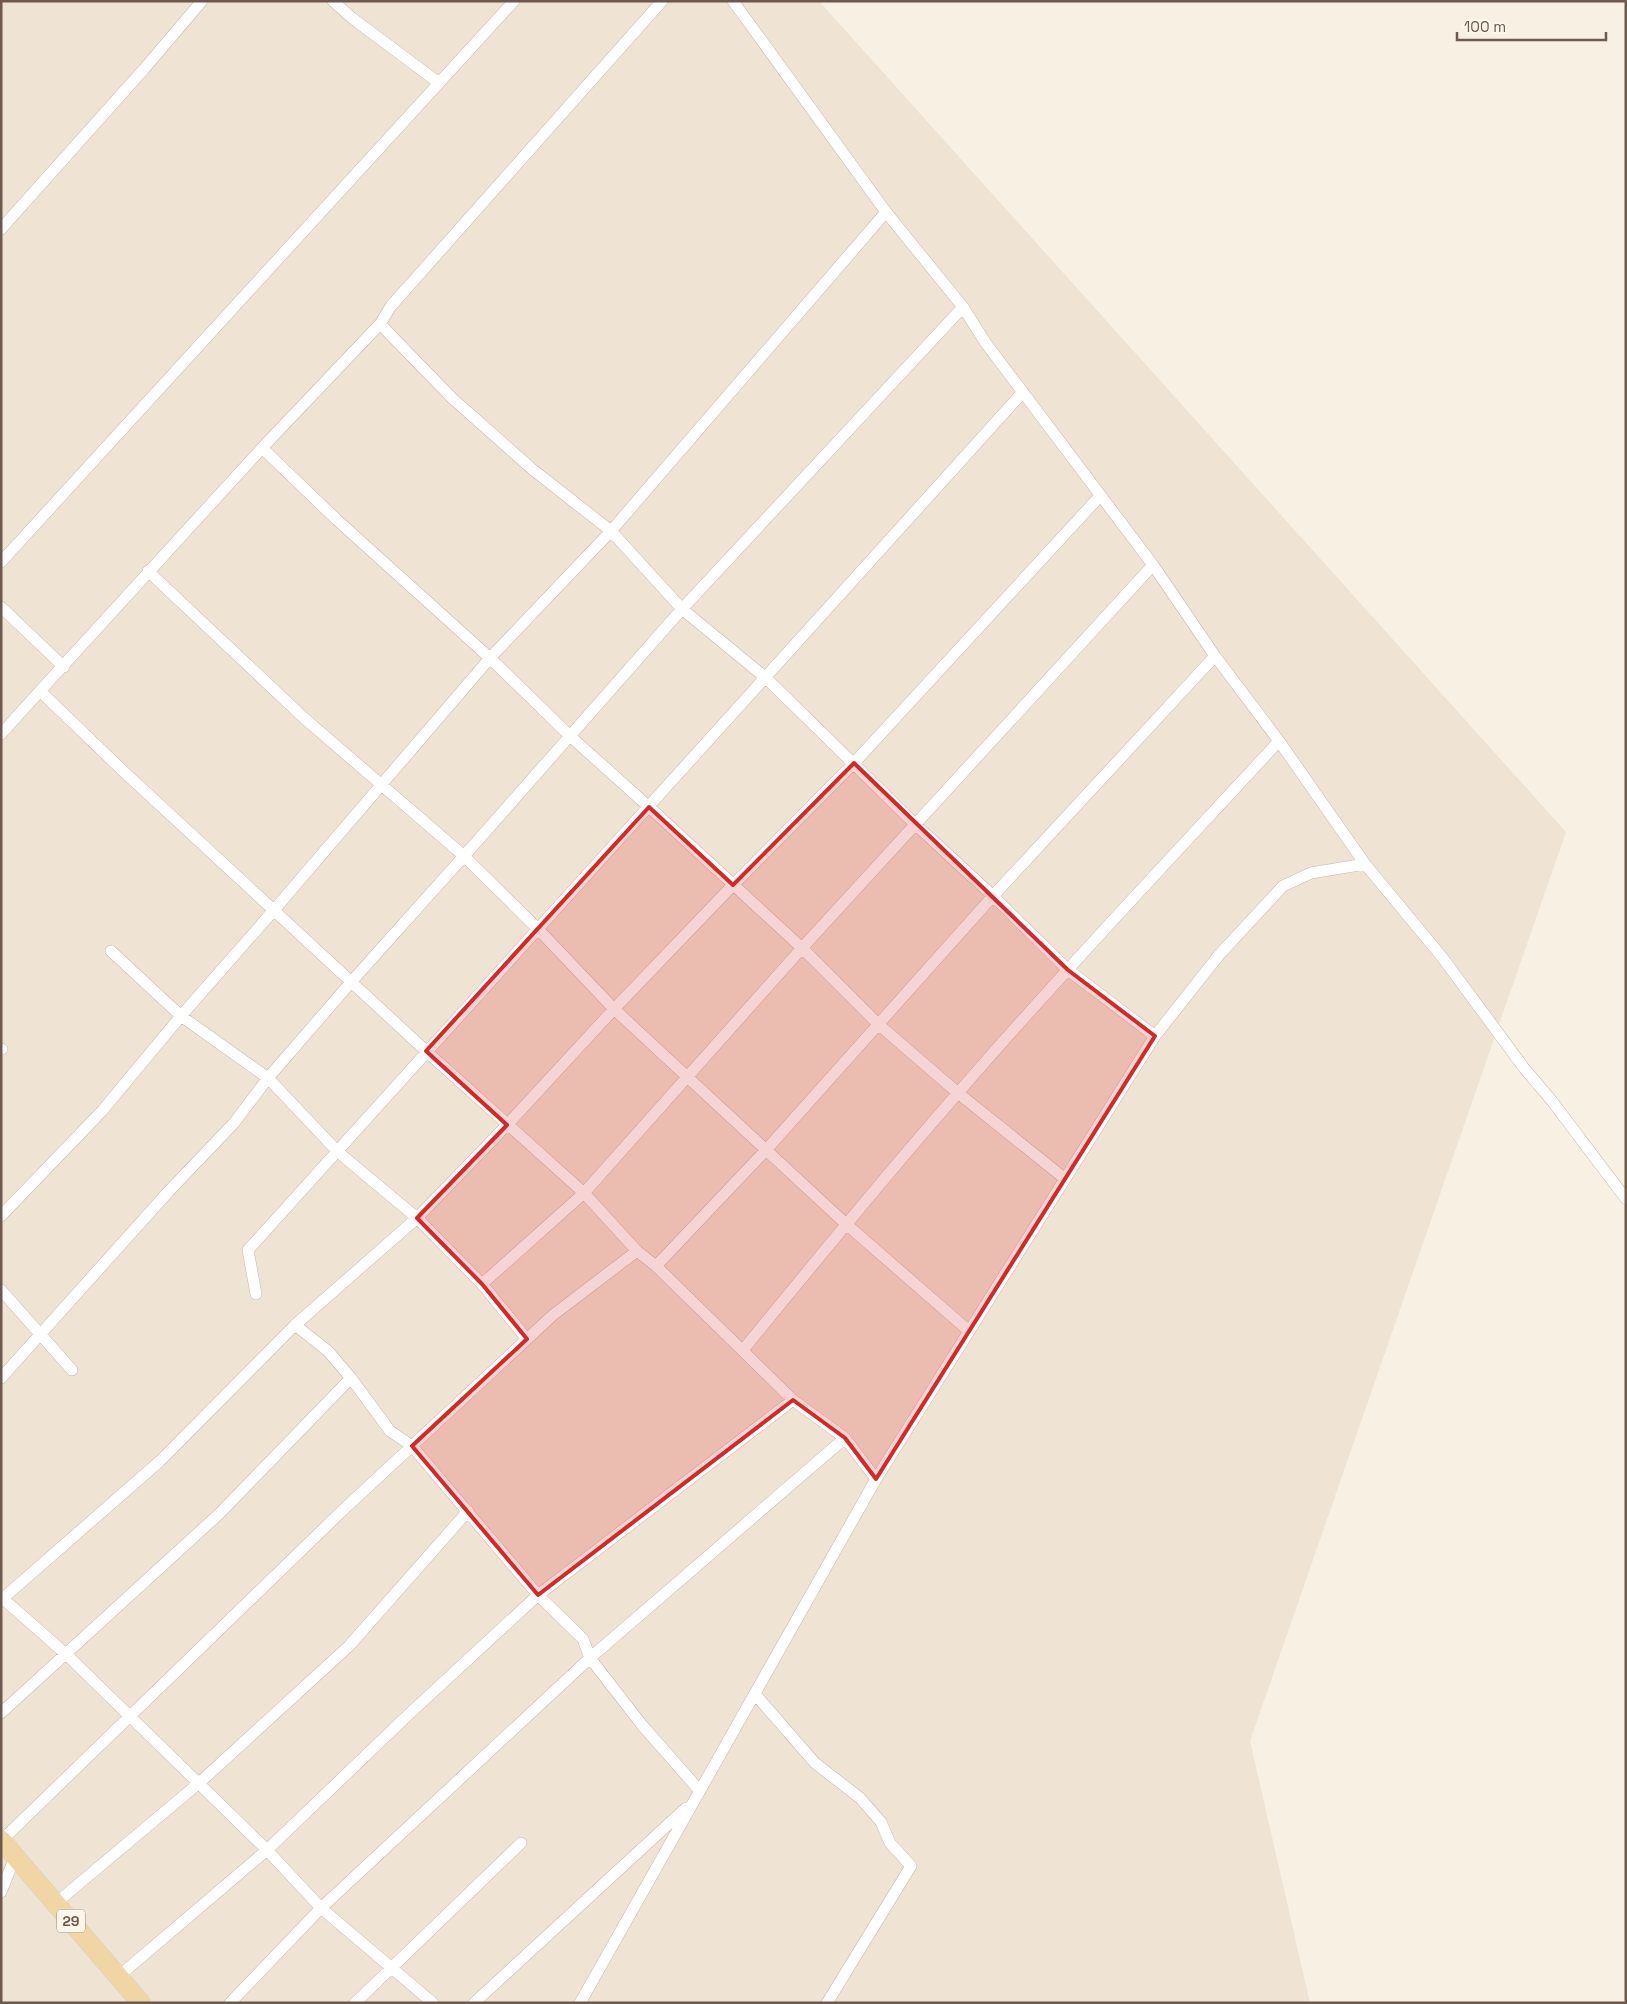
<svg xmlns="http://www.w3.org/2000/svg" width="1627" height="2004" font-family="'Space Grotesk',sans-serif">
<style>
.residential{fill:#efe3d3}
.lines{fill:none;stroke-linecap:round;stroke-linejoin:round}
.street-casing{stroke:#c7b9ac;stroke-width:12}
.primary-casing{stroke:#d6d1cd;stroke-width:20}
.street{stroke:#fff;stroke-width:11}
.primary{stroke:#efd6a4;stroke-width:19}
.marked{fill:#d62828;fill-opacity:0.2;stroke:#d62828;stroke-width:4;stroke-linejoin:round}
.labels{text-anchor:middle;stroke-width:4;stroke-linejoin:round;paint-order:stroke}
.shield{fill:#fcf5e9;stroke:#98887c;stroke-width:1}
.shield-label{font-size:14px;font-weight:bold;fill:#6d594d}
</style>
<rect width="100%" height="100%" fill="#f8f1e3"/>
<path class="residential" d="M1,1H819L1566,832L1250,1741L1310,2003H1Z"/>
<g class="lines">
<defs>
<path id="street" d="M333,1L352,18L439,83
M662,1L391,306L380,324L262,448L40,691L122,770L426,1051L584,1193L637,1251L656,1266L793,1400L845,1438L876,1479
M733,1L886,212L963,307L985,342L1153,565L1215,656L1279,741L1365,864L1442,957L1524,1068L1552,1101L1626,1199
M1,229L144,69L202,1
M380,324L452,398L532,469L611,531L682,609L766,678L916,825L993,896L1068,970L1155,1036
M262,448L336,519L490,658L570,736L649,807L802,948L878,1024L958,1093L1064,1178
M1,562L514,1
M148,571L304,718L464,856L538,929L614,1009L846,1224L969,1331
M1,607L64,667
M1,734L40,691
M111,951L181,1016L268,1078L338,1152L417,1218L482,1284L527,1339
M1,1049H2
M1,1216L102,1111L181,1016L274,910L490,658L611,531L886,212
M656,1266L766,1150L993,896L1215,656
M482,1284L584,1193L802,948L1153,565
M1,1290L72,1370
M256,1294L248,1250L1023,392
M295,1325L328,1351L351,1378L390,1431L412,1446L538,1595L583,1639L590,1658L642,1725L700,1791
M743,1350C814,1263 884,1177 958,1093C1062,973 1171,858 1279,741
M1,1378L169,1191L234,1123L268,1078L352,981L464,856L682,609L963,307
M1,1597L67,1655L267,1850L321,1908L433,2003
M1,1600L160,1461L295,1325L417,1218L507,1125L614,1009L733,885L854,763L1100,496
M755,1694L815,1763L860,1798L881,1822L890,1843L911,1866L827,2003
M1,1713L220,1513L351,1378
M2,1840L344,1509L553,1315L637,1251
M1,1892L15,1857
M56,1903L199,1783L349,1646L468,1511
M119,1976L267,1850L408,1715L538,1595L793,1400
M230,2003L321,1908L590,1658L845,1438
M355,2003L521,1843
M474,2003L686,1808
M580,2003L876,1479L1155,1036L1219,955L1283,886L1311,873L1365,864"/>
<path id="primary" d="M1,1840L141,2003"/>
</defs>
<use href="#street" class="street-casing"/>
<use href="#primary" class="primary-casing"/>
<use href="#street" class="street"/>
<use href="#primary" class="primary"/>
</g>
<path class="marked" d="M854,763L1068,970L1155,1036L876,1479L845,1438L793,1400L538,1595L412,1446L527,1339L482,1284L417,1218L507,1125L426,1051L649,807L733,885Z"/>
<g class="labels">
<rect class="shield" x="57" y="1909.5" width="28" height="23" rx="4"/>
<g class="shield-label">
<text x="71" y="1926">29</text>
</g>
</g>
<rect width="1627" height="2004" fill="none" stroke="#6d594d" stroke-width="5"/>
<path d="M1457 32v8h149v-8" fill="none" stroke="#6d594d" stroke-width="2.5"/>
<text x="1464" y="32" font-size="15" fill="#6d594d" stroke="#fcf5e9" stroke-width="4" paint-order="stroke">100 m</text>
</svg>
